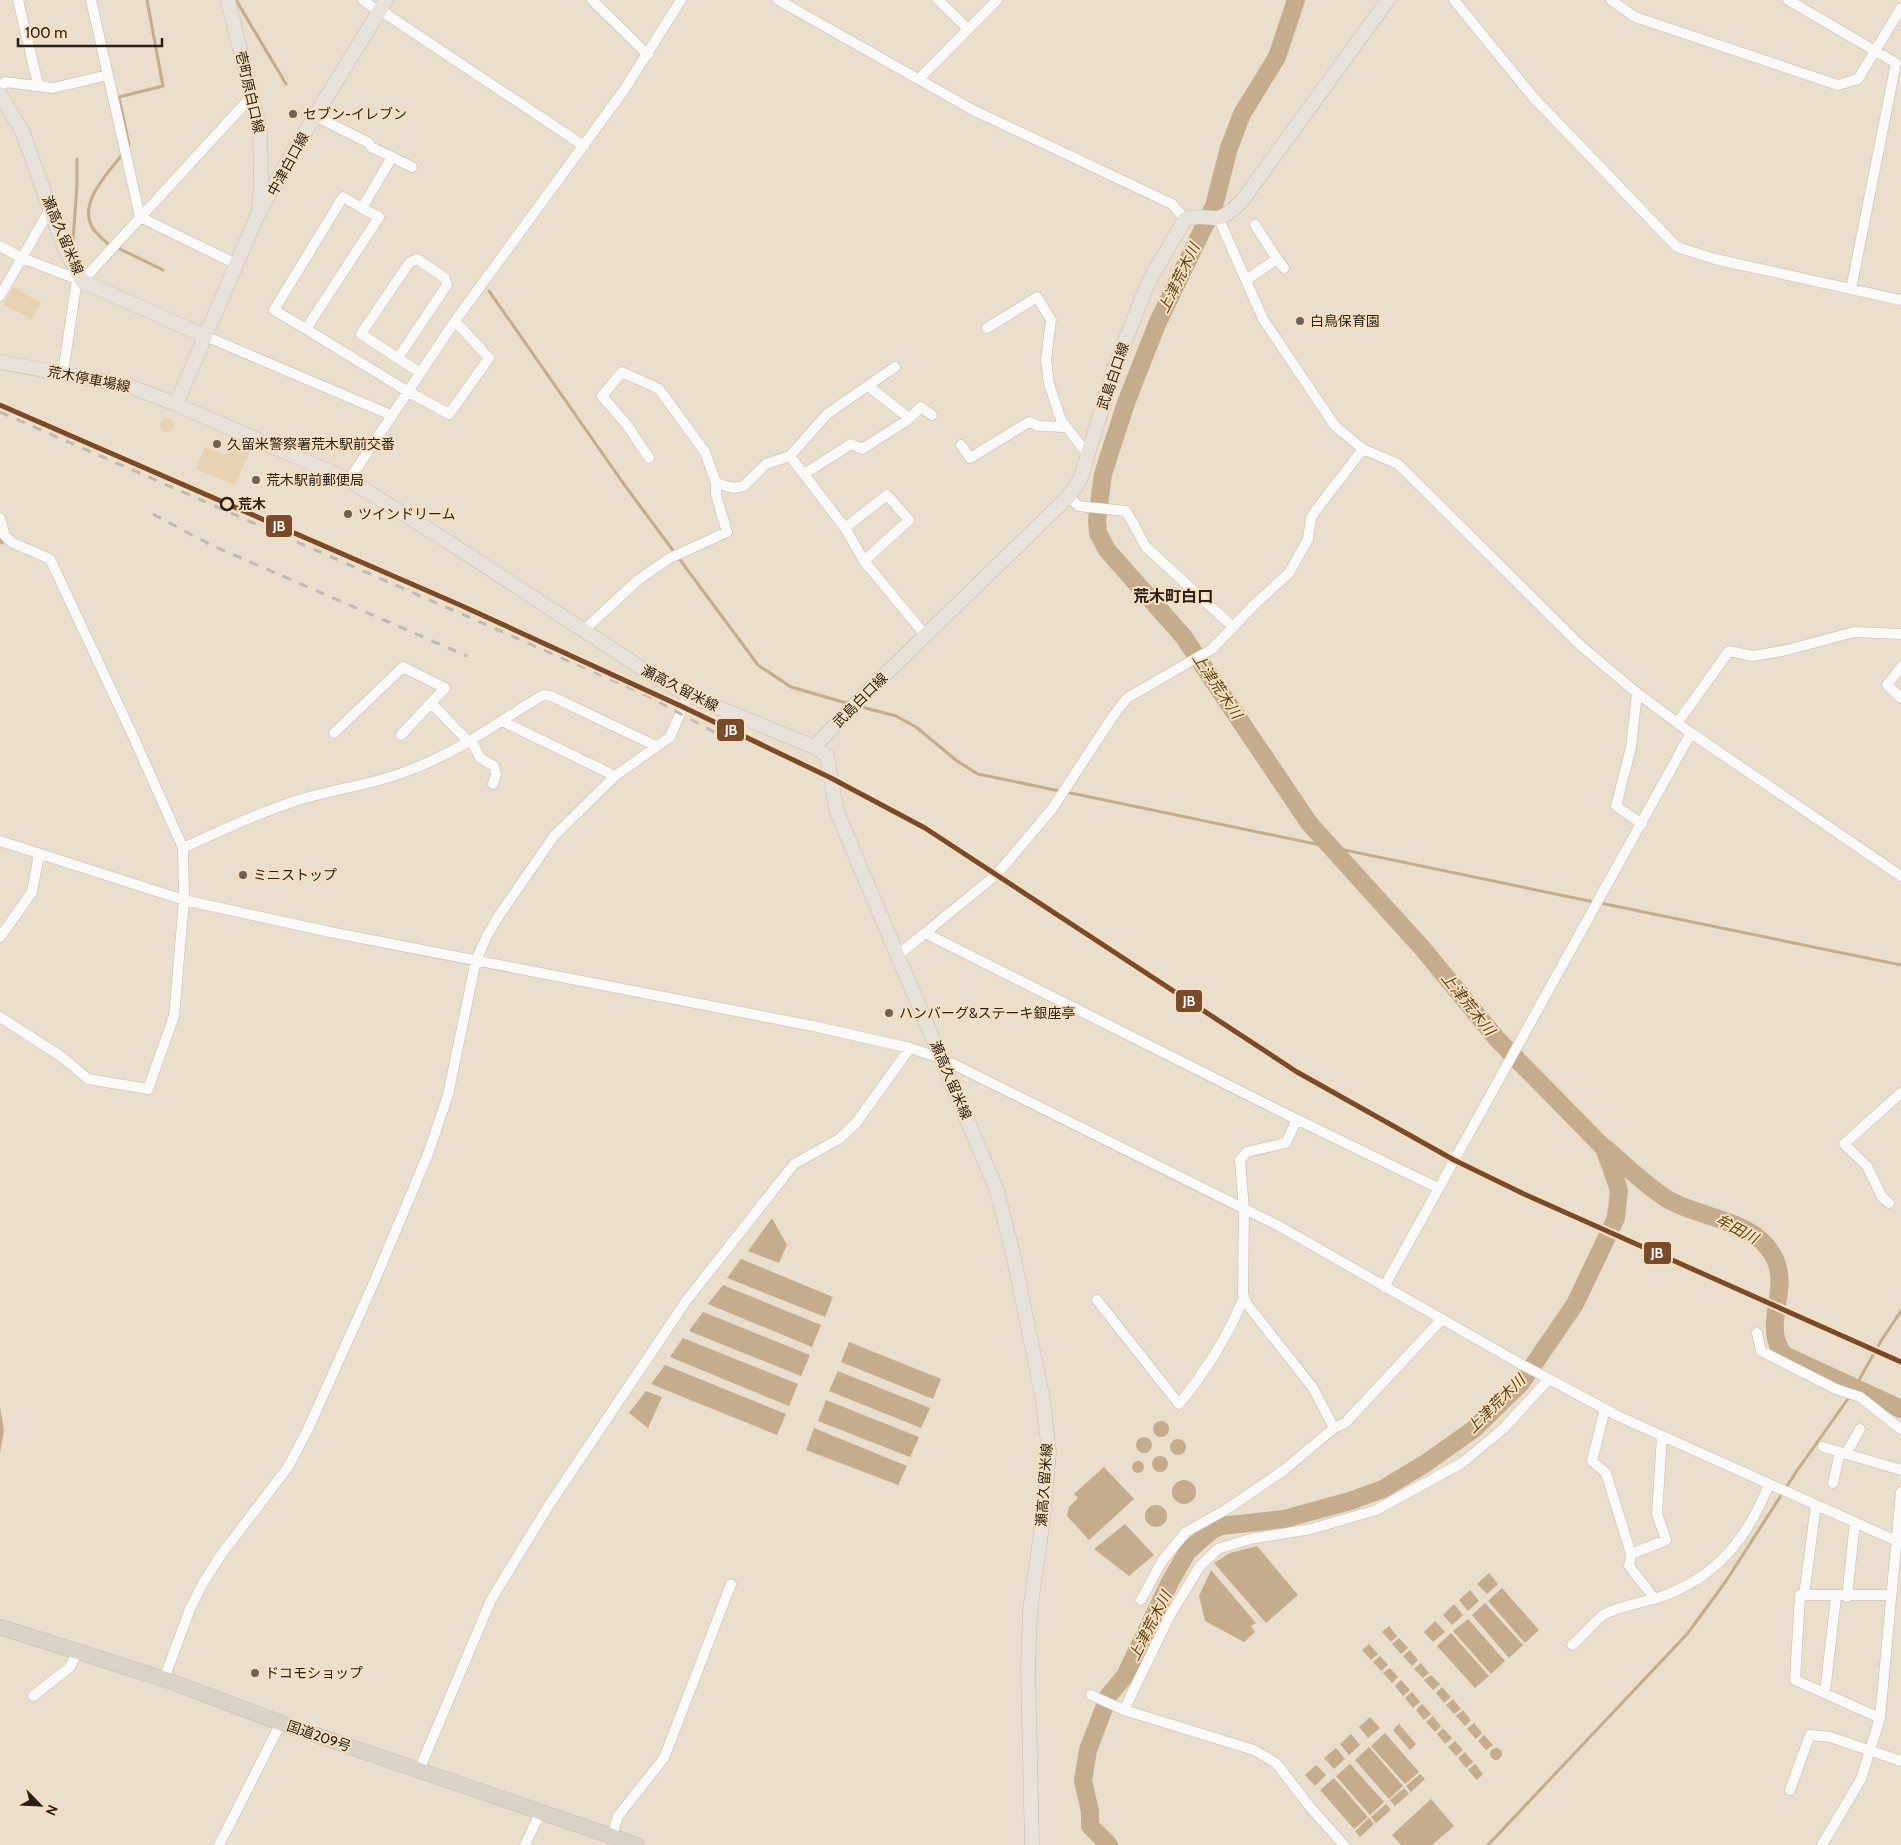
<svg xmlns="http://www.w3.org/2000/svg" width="1901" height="1845" font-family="Cabin,'Noto Sans JP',sans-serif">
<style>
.green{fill:#e7d2b4}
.water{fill:#c4ac8c}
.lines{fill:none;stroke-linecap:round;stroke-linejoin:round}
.stream{stroke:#c4ac8c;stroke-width:3}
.river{stroke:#c4ac8c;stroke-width:18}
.minor-casing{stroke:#c4bbae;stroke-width:11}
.major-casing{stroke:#c5beb5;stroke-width:15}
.highway-casing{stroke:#c5beb5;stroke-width:16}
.minor{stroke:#fcfaf8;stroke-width:10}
.major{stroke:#e8e2da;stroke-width:14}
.highway{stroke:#dbd3c6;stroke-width:15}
.rail{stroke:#bebbb7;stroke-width:3;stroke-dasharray:9 9;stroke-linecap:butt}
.rail-1-casing{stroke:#f6e0c1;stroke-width:9}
.rail-1{stroke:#7a4b2a;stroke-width:5}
.poi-dot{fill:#6d6355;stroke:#f6e0c1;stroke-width:2}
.stop-dot{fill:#f6e0c1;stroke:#292115;stroke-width:2.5}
.labels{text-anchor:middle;stroke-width:4;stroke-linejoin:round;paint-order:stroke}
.street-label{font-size:14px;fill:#292115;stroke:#f6e0c1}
.poi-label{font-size:14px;fill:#292115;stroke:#f6e0c1;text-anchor:start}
.stop-label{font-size:14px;font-weight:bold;fill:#292115;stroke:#f6e0c1;text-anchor:start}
.water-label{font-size:15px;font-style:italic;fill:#5d410f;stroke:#f6e0c1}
.quarter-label{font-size:16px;font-weight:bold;fill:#292115;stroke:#f6e0c1}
.line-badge{stroke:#f6e0c1;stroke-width:2}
.badge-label{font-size:14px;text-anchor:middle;font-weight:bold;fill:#fff}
</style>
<rect width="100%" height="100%" fill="#eadecd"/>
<path class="green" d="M13,287L41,303L32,319L3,305Z
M160 425a7 7 0 1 1 14 0a7 7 0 1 1-14 0Z
M233,440L251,449L235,485L196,469L205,447L226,455Z"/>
<path class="water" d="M772,1218L787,1245L779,1263L748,1251Z
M741,1259L833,1297L825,1317L727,1278Z
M723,1285L821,1325L812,1347L708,1304Z
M703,1312L810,1355L801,1376L689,1331Z
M683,1338L798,1384L789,1406L670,1357Z
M849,1342L941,1379L933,1399L841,1362Z
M665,1365L786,1414L777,1435L651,1384Z
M838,1371L930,1408L921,1428L829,1391Z
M646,1391L662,1397L648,1428L629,1413Z
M826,1400L919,1437L910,1457L818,1421Z
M0,1407L4,1430L0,1453Z
M1153 1429a8 8 0 1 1 16 0a8 8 0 1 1-16 0Z
M814,1428L907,1466L898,1485L806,1450Z
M1136 1445a8 8 0 1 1 16 0a8 8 0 1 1-16 0Z
M1170 1447a8 8 0 1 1 16 0a8 8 0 1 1-16 0Z
M1152 1464a8 8 0 1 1 16 0a8 8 0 1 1-16 0Z
M1132 1467a6 6 0 1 1 12 0a6 6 0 1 1-12 0Z
M1104,1467L1134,1499L1089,1540L1067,1516L1069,1507L1078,1498L1074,1494Z
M1172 1492a12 12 0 1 1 24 0a12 12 0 1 1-24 0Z
M1145 1516a11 11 0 1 1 22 0a11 11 0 1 1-22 0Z
M1125,1524L1154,1555L1129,1576L1094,1549Z
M1257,1546L1298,1595L1266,1623L1214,1563L1230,1553Z
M1211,1570L1256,1623L1251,1626L1255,1632L1244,1642L1205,1621L1199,1596Z
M1489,1573L1498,1584L1487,1594L1477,1584Z
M1502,1588L1539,1630L1525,1643L1488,1601Z
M1470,1590L1479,1601L1468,1611L1459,1600Z
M1485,1603L1523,1645L1509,1658L1472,1615Z
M1454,1604L1463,1615L1452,1625L1443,1615Z
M1468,1619L1505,1661L1491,1674L1453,1631Z
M1435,1621L1445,1632L1433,1642L1424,1632Z
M1389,1626L1397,1636L1391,1642L1382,1632Z
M1451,1633L1489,1676L1475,1688L1437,1646Z
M1399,1638L1408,1648L1401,1654L1392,1644Z
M1369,1644L1378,1654L1371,1660L1362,1650Z
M1410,1650L1418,1660L1412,1666L1403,1656Z
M1380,1656L1388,1665L1381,1671L1373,1662Z
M1421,1663L1429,1673L1423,1678L1414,1669Z
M1390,1668L1398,1677L1392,1683L1383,1673Z
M1431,1675L1440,1684L1433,1690L1424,1680Z
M1401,1680L1410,1690L1403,1696L1395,1686Z
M1442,1687L1451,1697L1444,1703L1436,1693Z
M1412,1692L1420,1702L1413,1708L1405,1698Z
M1453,1699L1461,1709L1454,1714L1446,1705Z
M1422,1704L1431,1714L1424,1720L1416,1710Z
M1463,1710L1471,1720L1465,1726L1456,1716Z
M1433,1716L1441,1726L1435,1732L1426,1722Z
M1370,1717L1380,1728L1368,1738L1359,1727Z
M1474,1723L1482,1733L1476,1739L1467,1729Z
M1399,1724L1416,1744L1410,1750L1393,1730Z
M1443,1728L1452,1738L1445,1744L1437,1734Z
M1385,1733L1419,1772L1405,1784L1371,1746Z
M1351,1734L1360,1745L1349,1755L1340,1744Z
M1484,1735L1493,1745L1486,1750L1478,1741Z
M1455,1741L1463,1750L1456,1756L1448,1747Z
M1369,1747L1403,1786L1389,1799L1355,1760Z
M1336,1748L1345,1759L1334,1769L1324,1758Z
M1490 1754a6 6 0 1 1 12 0a6 6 0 1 1-12 0Z
M1465,1752L1473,1762L1466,1768L1458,1758Z
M1350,1764L1384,1802L1370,1815L1336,1776Z
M1475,1764L1483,1774L1477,1780L1468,1770Z
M1316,1765L1326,1775L1315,1786L1305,1775Z
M1420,1774L1425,1779L1411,1792L1406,1786Z
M1334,1778L1368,1817L1354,1829L1320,1790Z
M1404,1788L1409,1794L1395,1806L1390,1800Z
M1431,1799L1454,1826L1432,1845H1401L1392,1835Z
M1386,1804L1391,1810L1376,1823L1371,1817Z
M1369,1818L1374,1824L1360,1837L1355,1831Z"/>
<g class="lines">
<path class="stream" d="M236,0L286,84
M129,145L119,97L163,86L147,0
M73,241L77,185V159
M108,244C104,240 98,235 94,230C76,205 107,174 121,156
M118,248L163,270
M489,291L623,483L758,665L791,687L850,704
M0,539L2,543
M858,706L896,716L916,727L957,761L978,774L1060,791
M1066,792L1594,902
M1600,903L1901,965
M1488,1845L1688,1633L1726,1581L1796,1472L1850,1396L1881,1341L1901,1311"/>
<path class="river" d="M1605,1148C1624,1164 1643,1183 1664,1197C1699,1220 1755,1217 1775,1259C1790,1291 1761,1326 1784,1355L1901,1409
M1109,1845L1090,1826V1811L1083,1781L1088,1750L1109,1695L1125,1676L1170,1582L1188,1551L1211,1531L1221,1526L1284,1519L1350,1501L1383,1489L1426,1463L1474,1429L1521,1383L1575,1304L1616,1218L1619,1190L1604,1148L1497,1039L1423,949L1309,823L1183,636L1107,550L1098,533L1097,520L1103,474L1126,403L1157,324L1214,206L1229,148L1242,114L1277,57L1296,0"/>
<defs>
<path id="minor" d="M18,0L38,84
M91,0L140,217
M363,0L379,12
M592,0L648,55
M778,0L973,110L1172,204L1185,219
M938,0L967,28
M1454,0L1533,97L1677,247L1715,259L1901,300
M1611,0L1635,17L1838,85L1858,79L1901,8
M1788,0L1896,63L1851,289
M380,10L584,146
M919,79L997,0
M0,87L5,82L53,88L108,75
M315,116L369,143L371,147L392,157L362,208L379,217L306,329L407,391L449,414L489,358L455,321
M392,157L412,167
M140,217L236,264
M1219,219L1263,319L1335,426L1363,449L1398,464L1580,645L1637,693L1691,733L1901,876
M0,246L22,258L82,281L251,97
M1277,259L1284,268
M1246,280L1277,259L1255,225
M0,296L50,209
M987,328L1037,297L1051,320L1046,360L1049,384L1061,420L1088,455
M306,329L274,310L343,197L362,208
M205,336L391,415
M398,358L447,285L445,278L417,259L409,263L361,334L419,372
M63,373L77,279
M868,386L909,418
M961,445L970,458L1029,422L1039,426L1066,427
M790,456L845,528L864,561L926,636
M649,458L627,425L602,396L622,372L659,389L705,452L716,483
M804,474L851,444L862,449L906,421L921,407L932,415
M349,480L455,321L624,90L681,0
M1069,496L1078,506L1126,511L1146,547L1233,627
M0,518L5,536L13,543L50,559L133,736L183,848L184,900L174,1016L148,1089L88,1079L62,1057L0,1017
M845,528L887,495L909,520L864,561
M584,630L638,580L670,558L727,532L716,495V483L733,488L744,486L766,464L790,456L827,414L895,367
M1901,667L1887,685L1901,698
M1637,693L1631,748L1616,806L1642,824
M431,703L470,743
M502,721L615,776
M1678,722L1729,651L1753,656L1787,650L1854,632L1901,634
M334,733L403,667L445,688L401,735
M472,741L480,758L494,766L496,775L493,784
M0,841L184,900L330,932L813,1026L910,1048L943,1059L1279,1226L1519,1363L1618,1416L1901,1543
M183,848C219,831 256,814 295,801C334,789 377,784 415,768C461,750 501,720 543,695L551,696L656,746
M925,933L997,874L1052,809L1113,716L1127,698L1212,649L1255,604L1289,573L1308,539L1311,518L1316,510L1363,449
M0,937L32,892L39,854
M898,955L925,933L1292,1117L1438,1188
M1297,1119L1286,1143L1247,1152L1240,1160L1244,1210L1243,1294L1247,1304L1313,1388L1334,1428
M1889,1203L1882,1197L1867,1166L1844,1144L1901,1093
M1384,1287L1691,733
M1097,1300L1179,1404C1206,1371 1228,1336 1244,1297
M1757,1333L1761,1351L1836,1389L1860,1397L1901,1429
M1605,1409L1592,1461L1606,1473L1631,1554L1629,1566L1655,1599
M1823,1447L1901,1470
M1846,1454L1860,1429
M1833,1483L1840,1452
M1631,1554L1666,1540L1657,1514L1662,1436
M1804,1595L1816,1505
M1847,1597L1855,1522
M1141,1600L1162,1561L1186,1532L1227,1509L1284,1470L1334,1428L1345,1423L1442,1319
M1572,1645C1582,1637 1597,1618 1605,1614C1622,1605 1642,1603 1660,1597C1716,1578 1748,1538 1769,1484
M164,1679L190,1609L203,1583L221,1555L288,1467L308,1429L375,1280L428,1154L448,1095L476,960L487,936L498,917L554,836L615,776L670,737L688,695
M1825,1692L1836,1597
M1091,1695L1124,1710
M33,1696L70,1667L77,1653
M1880,1718L1795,1680L1800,1595H1891
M419,1770L491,1600L549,1505L686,1301L794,1164L839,1139L856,1123L910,1048
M1790,1790L1810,1735L1830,1737L1901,1761
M612,1836L618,1816L664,1758L731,1584
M219,1845L281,1723
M525,1845L540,1813
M1344,1845L1310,1807L1276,1763L1254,1750L1124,1710L1169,1617L1200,1566L1218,1549L1250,1539L1311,1529L1376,1510L1462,1463L1503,1429L1549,1379
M1822,1845L1861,1779L1880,1718L1901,1492"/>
<path id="major" d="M228,0L260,130L261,182L259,211
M0,94L23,133L63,245L82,281L205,336
M0,362L129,386L176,404L349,480L447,541L652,675L688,695L814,747L827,756L836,808L842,824L996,1188L1013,1254L1043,1400L1049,1452L1043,1519L1030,1611L1028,1671L1032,1845
M176,404L258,214L293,152L386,0
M814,747L860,699L1069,496L1080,480L1114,369L1148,283L1185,219C1215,211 1212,230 1241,202L1388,0"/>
<path id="highway" d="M0,1627L164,1679L281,1723L637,1845"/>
</defs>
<use href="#minor" class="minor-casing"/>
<use href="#major" class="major-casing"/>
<use href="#highway" class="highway-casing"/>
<use href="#minor" class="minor"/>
<use href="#major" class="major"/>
<use href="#highway" class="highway"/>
<path class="rail" d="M0,412L578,665L646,695L727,739
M153,514L211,545L467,656"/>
<defs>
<path id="rail-1" d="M0,405L460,605L683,707L831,778L925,828L1297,1072L1454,1160L1524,1194L1901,1362"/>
</defs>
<use href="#rail-1" class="rail-1-casing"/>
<use href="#rail-1" class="rail-1"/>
</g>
<g class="poi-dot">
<circle cx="293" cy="114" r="5"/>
<circle cx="1300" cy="321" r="5"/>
<circle cx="217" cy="444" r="5"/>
<circle cx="256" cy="480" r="5"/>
<circle cx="348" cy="514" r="5"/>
<circle cx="243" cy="875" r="5"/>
<circle cx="889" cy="1013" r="5"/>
<circle cx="255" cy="1673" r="5"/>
</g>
<circle class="stop-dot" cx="227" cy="504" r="6"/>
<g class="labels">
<g class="street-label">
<text transform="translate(250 92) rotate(77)" y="5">壱町原白口線</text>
<text transform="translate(288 164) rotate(-61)" y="5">中津白口線</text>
<text transform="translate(63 235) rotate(67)" y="5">瀬高久留米線</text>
<text transform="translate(1113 376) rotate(-71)" y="5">武島白口線</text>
<text transform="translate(89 379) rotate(11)" y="5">荒木停車場線</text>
<text transform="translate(680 688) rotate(27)" y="5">瀬高久留米線</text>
<text transform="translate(860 700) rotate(-45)" y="5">武島白口線</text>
<text transform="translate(951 1080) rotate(67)" y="5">瀬高久留米線</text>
<text transform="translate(1044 1485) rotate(-86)" y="5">瀬高久留米線</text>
<text transform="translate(319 1736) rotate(19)" y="5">国道209号</text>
</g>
<g class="poi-label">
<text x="303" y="119">セブン-イレブン</text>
<text x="1310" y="326">白鳥保育園</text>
<text x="227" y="449">久留米警察署荒木駅前交番</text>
<text x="266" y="485">荒木駅前郵便局</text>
<text x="358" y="519">ツインドリーム</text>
<text x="253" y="880">ミニストップ</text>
<text x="899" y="1018">ハンバーグ&amp;ステーキ銀座亭</text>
<text x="265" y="1678">ドコモショップ</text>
</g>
<g class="stop-label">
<text x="238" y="509">荒木</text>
</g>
<g class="water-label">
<text transform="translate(1179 278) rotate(-64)" y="5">上津荒木川</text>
<text transform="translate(1217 686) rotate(56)" y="5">上津荒木川</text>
<text transform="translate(1468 1004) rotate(51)" y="5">上津荒木川</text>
<text transform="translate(1737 1229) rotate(28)" y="5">牟田川</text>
<text transform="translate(1496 1404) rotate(-45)" y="5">上津荒木川</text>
<text transform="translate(1150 1626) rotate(-63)" y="5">上津荒木川</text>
</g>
<g class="quarter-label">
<text x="1173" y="602">荒木町白口</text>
</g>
</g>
<g class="line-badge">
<rect x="265" y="514" width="28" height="24" rx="5" fill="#7a4b2a"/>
<rect x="716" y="718" width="29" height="24" rx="5" fill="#7a4b2a"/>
<rect x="1175" y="989" width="28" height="24" rx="5" fill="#7a4b2a"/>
<rect x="1643" y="1241" width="29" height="24" rx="5" fill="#7a4b2a"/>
</g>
<g class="badge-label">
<text x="279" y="531">JB</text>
<text x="731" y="735">JB</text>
<text x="1189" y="1006">JB</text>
<text x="1657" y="1258">JB</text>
</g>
<g transform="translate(40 1805) rotate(114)" stroke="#f6e0c1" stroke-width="4" paint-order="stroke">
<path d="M0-4L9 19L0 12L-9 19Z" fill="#292115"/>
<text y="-8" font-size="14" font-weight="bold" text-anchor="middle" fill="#292115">N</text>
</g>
<path d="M18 38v8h144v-8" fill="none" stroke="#292115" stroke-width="2.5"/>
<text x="25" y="38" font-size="15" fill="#292115" stroke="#f6e0c1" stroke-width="4" paint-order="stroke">100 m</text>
</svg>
